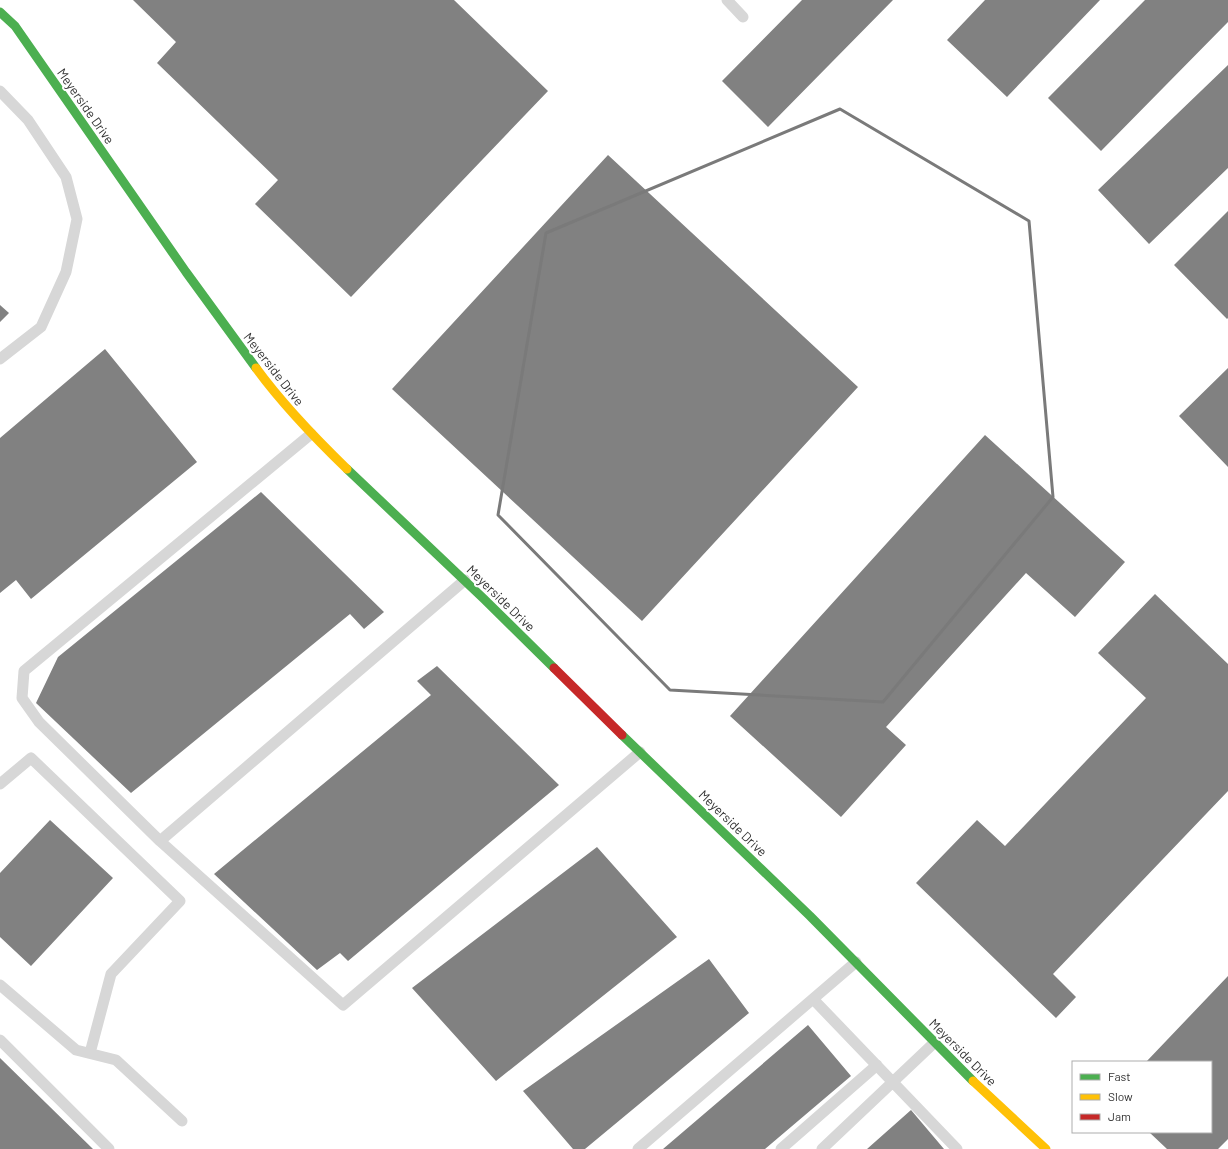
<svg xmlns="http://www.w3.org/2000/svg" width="1228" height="1149" font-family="Barlow,sans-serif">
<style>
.building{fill:#818181}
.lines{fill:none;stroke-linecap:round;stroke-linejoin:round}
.lane{stroke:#d7d7d7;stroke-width:11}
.fast{stroke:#4caf50;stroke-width:9}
.slow{stroke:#ffc107;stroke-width:9}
.jam{stroke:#c62828;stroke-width:9}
.marked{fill:none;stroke:#7a7a7a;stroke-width:3;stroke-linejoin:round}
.labels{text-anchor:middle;stroke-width:4;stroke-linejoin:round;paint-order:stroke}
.street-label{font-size:13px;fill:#333;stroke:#fff}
</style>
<rect width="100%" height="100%" fill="#fff"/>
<path class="building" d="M133,0H454L548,91L351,297L255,204L278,180L157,63L176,42Z
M802,0H893L768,127L722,81Z
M985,0H1100L1007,97L947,40Z
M1145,0H1228V22L1101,151L1048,98Z
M1228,65V168L1149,244L1098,190Z
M608,155L858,387L642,621L392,389Z
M1228,211V318L1227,319L1174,265Z
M0,305L9,313L0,322Z
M105,349L197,462L31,599L16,580L0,593V438Z
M1228,368V467L1179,416Z
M985,435L1125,562L1075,617L1026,573L886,727L906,745L841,817L730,716Z
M261,492L384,612L364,629L350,614L131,793L36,703L58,657Z
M1155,594L1228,664V791L1053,974L1076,997L1056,1018L916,883L977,820L1005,846L1146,698L1098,653Z
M437,666L559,785L348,961L340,953L317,970L214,874L431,695L417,681Z
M50,820L113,878L31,966L0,937V873Z
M597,847L677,937L496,1081L412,988Z
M709,959L749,1013L585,1149H573L523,1091Z
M1228,976V1139L1218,1149H1167L1149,1132H1211V1062H1146Z
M808,1025L851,1076L765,1149H663Z
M0,1058L93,1149H0Z
M911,1110L944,1149H867Z"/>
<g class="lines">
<path class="lane" d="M727,0L743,17
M0,91L28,120L66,177L77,219L66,272L41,327L0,359
M465,580L160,841L343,1005L640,752
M0,784L31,758L180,901L111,974L90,1053
M160,841L39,722L22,698L24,671L311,434
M0,985L76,1050L116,1060L182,1121
M813,999L957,1149
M0,1040L109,1149
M638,1149L856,962
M781,1149L877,1065
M822,1149L935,1042"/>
<path class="fast" d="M0,12L15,26L186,272L256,368
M347,469L484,599L554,668
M622,735L810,916L973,1081"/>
<path class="slow" d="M256,368C283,405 314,437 347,469
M973,1081L1046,1149"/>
<path class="jam" d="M554,668L622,735"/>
</g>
<path class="marked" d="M840,109L1029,221L1053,497L883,702L670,690L498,515L546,233Z"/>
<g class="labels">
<g class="street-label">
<text transform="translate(86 106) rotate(55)" y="5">Meyerside Drive</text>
<text transform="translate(274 369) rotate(52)" y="5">Meyerside Drive</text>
<text transform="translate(501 598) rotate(44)" y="5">Meyerside Drive</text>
<text transform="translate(733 823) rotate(44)" y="5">Meyerside Drive</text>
<text transform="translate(963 1052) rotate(45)" y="5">Meyerside Drive</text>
</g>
</g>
<rect x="1072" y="1061" width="140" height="72" fill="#ffffff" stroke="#adadad"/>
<rect x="1080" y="1074" width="20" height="6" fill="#4caf50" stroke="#adadad"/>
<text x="1108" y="1081" font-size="12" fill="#333333">Fast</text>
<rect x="1080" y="1094" width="20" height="6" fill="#ffc107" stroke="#adadad"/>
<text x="1108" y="1101" font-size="12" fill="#333333">Slow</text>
<rect x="1080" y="1114" width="20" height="6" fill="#c62828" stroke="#adadad"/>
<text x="1108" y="1121" font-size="12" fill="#333333">Jam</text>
</svg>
